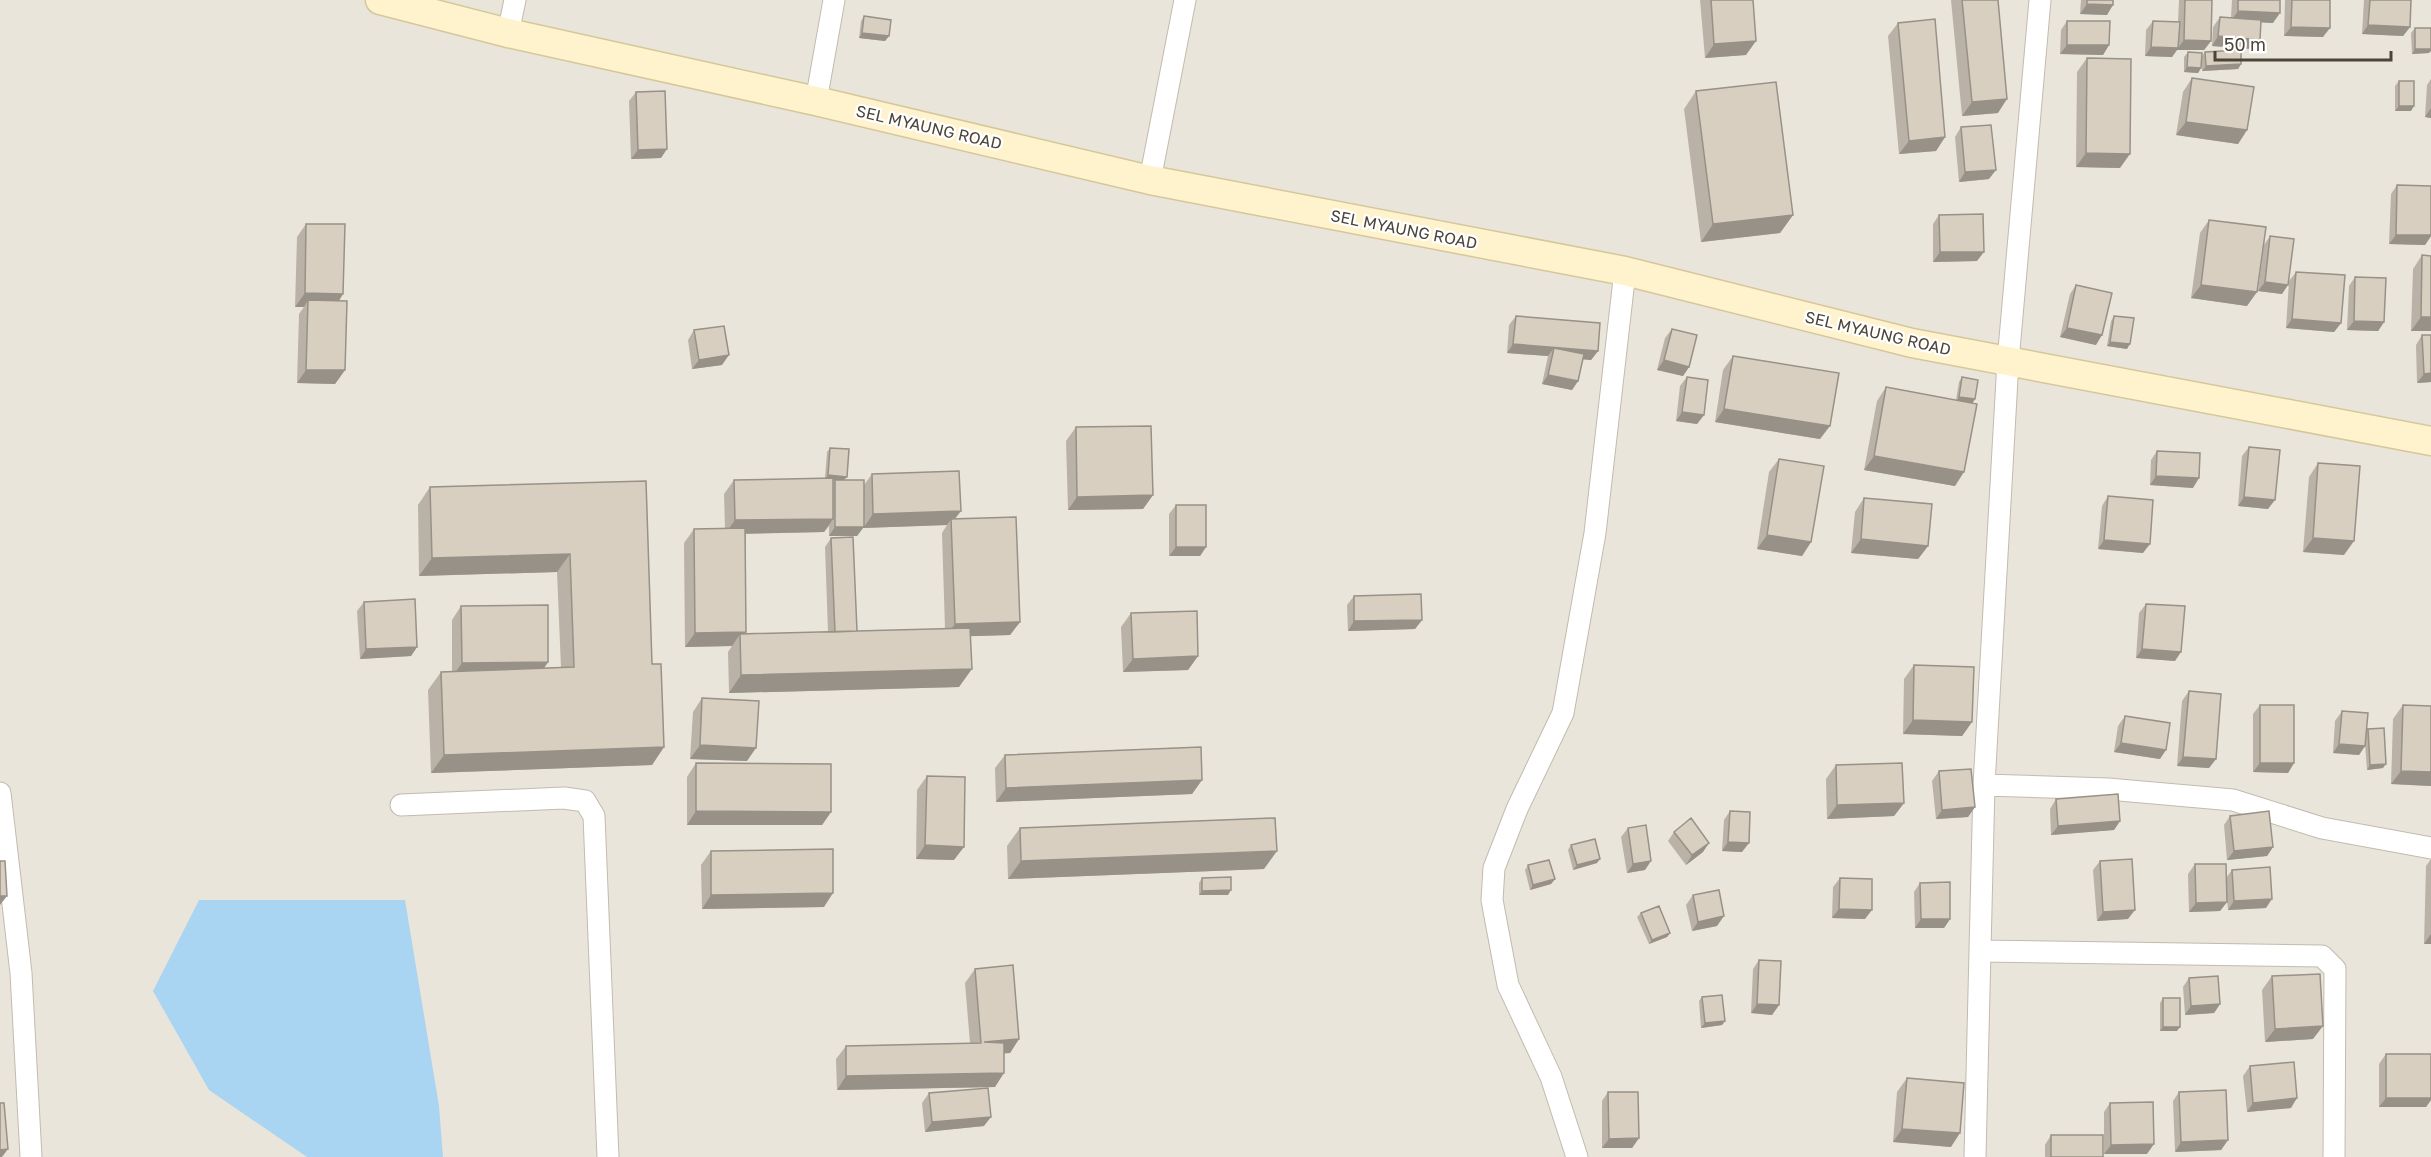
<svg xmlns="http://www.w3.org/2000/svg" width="2431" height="1157" font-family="'Golos Text',sans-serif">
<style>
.residential{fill:#eae5da}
.water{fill:#a9d4f2}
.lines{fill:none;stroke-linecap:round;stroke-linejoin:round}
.minor-casing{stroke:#c2bbae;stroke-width:23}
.secondary-casing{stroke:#d6c79b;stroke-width:31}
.minor{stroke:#fff;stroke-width:21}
.secondary{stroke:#fff3cd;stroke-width:28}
.wall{fill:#bab2a6;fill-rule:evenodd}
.shaded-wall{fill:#979187}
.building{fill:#d8cfc1;stroke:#979187;stroke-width:1.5}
.labels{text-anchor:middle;stroke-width:4.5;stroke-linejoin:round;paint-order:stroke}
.street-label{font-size:16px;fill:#4b4439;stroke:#fff}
</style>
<rect width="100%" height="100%" fill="#f6f3ec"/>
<path class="residential" d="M0,0H2431V1157H0Z"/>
<path class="water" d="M199,900H405L439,1106L443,1157H307L209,1090L153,991Z"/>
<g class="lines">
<defs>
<path id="minor" d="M508,33L515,0
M816,101L834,0
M1150,180L1185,0
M1984,785L2108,789L2233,800L2322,828L2431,848
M0,793L21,973L31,1157
M401,805L564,798L585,801L594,816L608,1157
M1980,951L2322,956L2335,969L2334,1157
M1577,1157L1551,1077L1508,985L1492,900L1494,868L1517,809L1563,713L1595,533L1625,271
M1975,1157L1984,785L2008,361L2040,0"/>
<path id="secondary" d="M380,0L508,33L816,101L1150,180L1625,271L1912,343L2431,441"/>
</defs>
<use href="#minor" class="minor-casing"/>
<use href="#secondary" class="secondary-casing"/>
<use href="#minor" class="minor"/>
<use href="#secondary" class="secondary"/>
</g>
<path class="wall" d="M1700,0H1753L1746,55L1705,58Z
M1951,0H1998V113L1962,116Z
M2081,0H2113L2107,15L2080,14Z
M2179,0H2212L2211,41L2204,50H2177L2172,57L2145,56L2146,30L2153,21L2178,22Z
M2232,0H2280L2273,23L2261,22L2260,40L2253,49L2212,46L2213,27L2220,17L2231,18Z
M2285,0H2330L2323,37L2284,36Z
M2364,0H2411L2410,27L2403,36L2362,34Z
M864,16L889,36L885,41L859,38L861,21Z
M2067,21L2109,45L2103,55L2060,54L2061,30Z
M1898,23L1945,137L1936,151L1899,154L1888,36Z
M2415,28L2429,53L2412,54L2411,33Z
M2188,52L2202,56L2205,52L2241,64L2238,69L2202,71V57L2201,68L2198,73L2184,72V57Z
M2087,58L2120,168L2076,167L2077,72Z
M2192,78L2247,130L2238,144L2176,135L2183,92Z
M2431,79V118L2425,117L2427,85Z
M2399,81L2411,111H2395V86Z
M1696,91L1793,215L1780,233L1701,242L1684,109Z
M636,92L661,158L631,159L629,101Z
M1961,127L1989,179L1959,182L1955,137Z
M2397,185L2431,186V236L2425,245L2389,244L2391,194Z
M1939,215L1977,261L1933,262V224Z
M2209,220L2247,306L2191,298L2200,233Z
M306,224L343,294L339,301L345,370L335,384L297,383L299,314L304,307H295L297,237Z
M2270,236L2282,294L2258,291L2264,245Z
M2422,255L2431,256V331H2411L2413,269Z
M2296,272L2341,323L2334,332L2286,328L2289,281Z
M2355,277L2384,322L2378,331L2347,330L2349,286Z
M2076,285L2096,345L2060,337L2070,294Z
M1516,316L1598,351L1591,360L1583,359L1578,381L1572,390L1542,384L1548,356L1507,353L1509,325Z
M2114,316L2127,349L2107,346L2111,321Z
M1672,329L1689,367L1683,376L1657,370L1665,338Z
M694,330L722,365L692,369L688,340Z
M2422,335L2431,382L2417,383L2416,345Z
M1733,356L1820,439L1715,422L1723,370Z
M1687,377L1704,415L1697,424L1676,421L1680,386Z
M1962,377L1973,403L1955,486L1864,470L1877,401L1886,387L1956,400L1959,382Z
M1076,427L1153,495L1143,509L1068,510L1066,441Z
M2249,447L2268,509L2238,506L2242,456Z
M830,448L844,480L864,485L872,474L955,519L1020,622L1010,635L971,636L959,687L729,693L728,652L732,646L685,647L684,543L694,529H725L724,494L734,480L825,478L827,452ZM947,525L942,533L945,629L857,631L831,538L825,547L828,632L745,634L746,534L824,532L829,526V536H857L863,528Z
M2157,451L2193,488L2150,485L2151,460Z
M1779,459L1811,542L1802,556L1757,549L1769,472Z
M2318,463L2344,555L2303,552L2309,477Z
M646,481L652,664L664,747L652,765L431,773L428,690L441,672H452V620L461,606L548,662L544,668H561L557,572L419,576L418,505L430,487Z
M2108,496L2143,553L2098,549L2102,506Z
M1864,498L1928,546L1918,559L1851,553L1855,512Z
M1176,505L1206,547L1200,556H1169V514Z
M1354,596L1422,620L1415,629L1348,631L1347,605Z
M364,602L417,647L411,656L360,659L357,611Z
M2146,604L2175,661L2136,658L2139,613Z
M1131,613L1198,656L1188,670L1123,672L1121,627Z
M1914,665L1972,722L1962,736L1903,734L1904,679Z
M2189,691L2216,759L2209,768L2177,766L2182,701Z
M702,698L747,761L690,759L693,712Z
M2260,705L2294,763L2288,773L2253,772V714Z
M2403,705L2431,706V786L2391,784L2393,719Z
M2342,711L2366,732L2368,729L2383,768L2367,770L2365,744V746L2359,755L2333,753L2335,721Z
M2125,716L2160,759L2114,752L2118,726Z
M1005,755L1202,780L1192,794L996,802L995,768Z
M696,763L831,812L822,825H687V777Z
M1836,765L1904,803L1894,816L1827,819L1826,779Z
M1939,771L1975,807L1968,817L1936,819L1932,781Z
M927,776L954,860L916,859L917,790Z
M2056,799L2120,821L2114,830L2051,835L2050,809Z
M1730,811L1742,852L1722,851L1724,820Z
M2230,816L2273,847L2267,856L2227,860L2224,825Z
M1020,828L1264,869L1008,879L1007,846Z
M1628,828L1645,870L1627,873L1621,837Z
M1674,832L1703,852L1686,865L1668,841Z
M1571,845L1597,863L1573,870L1568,850Z
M711,851L824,907L702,909L701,865Z
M2431,859V944H2424L2426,866Z
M2100,861L2128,919L2097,921L2093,870Z
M2195,864L2226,878L2232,870L2266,908L2228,910L2226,890L2227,902L2220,911L2189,912L2188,874Z
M1528,865L1555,879L1551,884L1530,890L1525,870Z
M1202,878L1228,895H1199V883Z
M1840,878L1865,919L1832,918L1833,887Z
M1920,883L1950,919L1944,928H1915L1914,892Z
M1693,895L1717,926L1692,931L1686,905Z
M1641,913L1670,933L1667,937L1649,944L1637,917Z
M1759,960L1779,1005L1772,1015L1751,1013L1753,969Z
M975,969L1019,1039L1010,1053H1004L995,1087L837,1090L836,1059L846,1046L970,1043L965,983Z
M2272,976L2313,1039L2265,1042L2262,990Z
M2189,978L2220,1004L2214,1013L2185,1015L2183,987Z
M1702,997L1725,1021L1722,1025L1701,1028L1699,1001Z
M2163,998L2177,1031H2160V1003Z
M2386,1054H2431V1100L2426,1107H2379V1064Z
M2250,1066L2291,1108L2247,1112L2243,1076Z
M1907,1078L1951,1147L1893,1142L1897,1092Z
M1608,1092L1639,1138L1632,1148H1602V1101Z
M2179,1092L2228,1140L2221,1150L2175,1152L2173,1101Z
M929,1093L984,1126L925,1132L922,1103Z
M2110,1103L2147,1154H2104V1112Z
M2051,1135L2103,1157H2045V1145Z"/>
<path class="shaded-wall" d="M2087,4L2113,5L2107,15L2080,14Z
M2238,11L2280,13L2273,23L2231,21Z
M2368,25L2410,27L2403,36L2362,34Z
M2291,27L2330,28L2323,37L2284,36Z
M862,33L889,36L885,41L859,38Z
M2218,36L2260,40L2253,49L2212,46Z
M2184,40L2211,41L2204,50H2177L2172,57L2145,56L2151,47L2178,48Z
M1756,41L1746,55L1705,58L1714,44Z
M2067,45H2109L2103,55L2060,54Z
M2415,49H2431V51L2429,53L2412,54Z
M2241,64L2238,69L2202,71L2206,66Z
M2187,67L2201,68L2198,73L2184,72Z
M2007,99L1998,113L1962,116L1972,102Z
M2399,106H2414L2411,111H2395Z
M2431,108V118L2425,117Z
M2186,122L2247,130L2238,144L2176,135Z
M1945,137L1936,151L1899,154L1909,141Z
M667,149L661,158L631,159L638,150Z
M2086,153L2130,154L2120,168L2076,167Z
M1996,170L1989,179L1959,182L1965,172Z
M1793,215L1780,233L1701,242L1713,224Z
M2396,235H2431V236L2425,245L2389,244Z
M1940,252H1984L1977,261L1933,262Z
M2265,282L2288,285L2282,294L2258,291Z
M2201,285L2257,292L2247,306L2191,298Z
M305,293L343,294L334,308L308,300L304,307H295Z
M2421,317H2431V331H2411Z
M2292,319L2341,323L2334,332L2286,328Z
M2354,321L2384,322L2378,331L2347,330Z
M2067,328L2102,335L2096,345L2060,337Z
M2110,342L2130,344L2127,349L2107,346Z
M1513,344L1598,351L1591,360L1552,357L1554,348L1548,356L1507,353Z
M729,355L722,365L692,369L699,360Z
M1664,360L1689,367L1683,376L1657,370Z
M306,370H345L335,384L297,383Z
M2431,373V382L2417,383L2424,374Z
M1548,375L1578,381L1572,390L1542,384Z
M1959,397L1975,399L1972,404L1956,402Z
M1724,409L1830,426L1820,439L1715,422Z
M1682,412L1704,415L1697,424L1676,421Z
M1874,456L1964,472L1955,486L1864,470Z
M828,475L847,477L843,481L825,479Z
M2156,476L2199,478L2193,488L2150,485Z
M1153,495L1143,509L1068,510L1077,497Z
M2244,497L2275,500L2268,509L2238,506Z
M961,511L951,524V519L947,525L863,528L857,536H829L835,527H864L873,514Z
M833,519L824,532L725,534L735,520Z
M1767,535L1811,542L1802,556L1757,549Z
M2313,538L2354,541L2344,555L2303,552Z
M1861,539L1928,546L1918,559L1851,553Z
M2104,540L2150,544L2143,553L2098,549Z
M1176,547H1206L1200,556H1169Z
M570,554L557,572L419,576L432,558Z
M1422,620L1415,629L1348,631L1354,621Z
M1020,622L1010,635L945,637L955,624Z
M746,632L740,641V634L732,646L685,647L695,633Z
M417,647L411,656L360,659L366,649Z
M2142,649L2181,652L2175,661L2136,658Z
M1198,656L1188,670L1123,672L1133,659Z
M548,662L539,676L452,677L462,663Z
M972,669L959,687L729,693L741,675Z
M1913,720L1972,722L1962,736L1903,734Z
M2121,743L2166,750L2160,759L2114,752Z
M2339,744L2365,746L2359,755L2333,753Z
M700,745L756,748L747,761L690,759Z
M664,747L652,765L431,773L444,755Z
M2183,757L2216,759L2209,768L2177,766Z
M2260,763H2294L2288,773L2253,772Z
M2386,764L2383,768L2367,770L2370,765Z
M2401,771L2431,772V786L2391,784Z
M1202,780L1192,794L996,802L1006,788Z
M1904,803L1894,816L1827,819L1837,805Z
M1975,807L1968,817L1936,819L1942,810Z
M696,811L831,812L822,825H687Z
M2120,821L2114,830L2051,835L2058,826Z
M1728,842L1749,843L1742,852L1722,851Z
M1709,843L1703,852L1686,865L1692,855Z
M925,845L964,847L954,860L916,859Z
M2273,847L2267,856L2227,860L2234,851Z
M1277,851L1264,869L1008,879L1021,861Z
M1600,859L1597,863L1573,870L1577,865Z
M1651,861L1645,870L1627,873L1633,864Z
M1555,879L1551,884L1530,890L1533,885Z
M1231,890L1228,895H1199L1202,891Z
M833,893L824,907L702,909L711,895Z
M0,896H7L0,905Z
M2272,899L2266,908L2228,910L2234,901Z
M2227,902L2220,911L2189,912L2196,903Z
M1839,909L1872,910L1865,919L1832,918Z
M2135,910L2128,919L2097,921L2103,912Z
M1724,916L1717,926L1692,931L1698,922Z
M1921,919H1950L1944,928H1915Z
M1670,933L1667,937L1649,944L1652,940Z
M2431,934V944H2424Z
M1757,1004L1779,1005L1772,1015L1751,1013Z
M2220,1004L2214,1013L2185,1015L2191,1006Z
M1725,1021L1722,1025L1701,1028L1705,1023Z
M2323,1026L2313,1039L2265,1042L2275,1029Z
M2163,1027H2180L2177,1031H2160Z
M1019,1039L1010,1053L974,1056L984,1042Z
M1004,1073L995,1087L837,1090L846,1076Z
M2297,1098L2291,1108L2247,1112L2253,1103Z
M2386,1098H2431V1100L2426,1107H2379Z
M991,1117L984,1126L925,1132L932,1122Z
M1902,1129L1960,1133L1951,1147L1893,1142Z
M1639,1138L1632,1148H1602L1609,1139Z
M2228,1140L2221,1150L2175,1152L2181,1142Z
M2154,1144L2147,1154H2104L2111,1145Z
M8,1149L2,1157H0V1150Z"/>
<path class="building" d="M1711,0H1753L1756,41L1714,44Z
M1962,0H1998L2007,99L1972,102Z
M2087,0H2113V5L2087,4Z
M2185,0H2212L2211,41L2184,40Z
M2238,0H2280V13L2238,11Z
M2292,0H2330V28L2291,27Z
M2370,0H2411L2410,27L2368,25Z
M864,16L891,20L889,36L862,33Z
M2220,17L2261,20L2260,40L2218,36Z
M1935,19L1945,137L1909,141L1898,23Z
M2067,21H2110L2109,45H2067Z
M2153,21L2180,22L2178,48L2151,47Z
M2415,28H2431V49H2415Z
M2241,50V64L2206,66L2205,52Z
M2188,52L2202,53L2201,68L2187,67Z
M2087,58L2131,59L2130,154L2086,153Z
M2192,78L2254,87L2247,130L2186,122Z
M2399,81H2414V106H2399Z
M1776,82L1793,215L1713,224L1696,91Z
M665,91L667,149L638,150L636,92Z
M1991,125L1996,170L1965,172L1961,127Z
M2397,185L2431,186V235H2396Z
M1983,214L1984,252H1940L1939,215Z
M2209,220L2266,227L2257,292L2201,285Z
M306,224H345L343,294L305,293Z
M2270,236L2294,239L2288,285L2265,282Z
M2422,255L2431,256V317H2421Z
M2296,272L2345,275L2341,323L2292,319Z
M2355,277L2386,278L2384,322L2354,321Z
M2076,285L2112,293L2102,335L2067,328Z
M308,300L347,301L345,370H306Z
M1516,316L1600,323L1598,351L1513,344Z
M2114,316L2134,318L2130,344L2110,342Z
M724,326L729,355L699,360L694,330Z
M1672,329L1697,335L1689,367L1664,360Z
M2422,335H2431V373L2424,374Z
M1554,348L1584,354L1578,381L1548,375Z
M1733,356L1839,373L1830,426L1724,409Z
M1687,377L1708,380L1704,415L1682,412Z
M1962,377L1978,380L1975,399L1959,397Z
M1886,387L1977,404L1964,472L1874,456Z
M1151,426L1153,495L1077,497L1076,427Z
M2249,447L2280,450L2275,500L2244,497Z
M830,448L849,449L847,477L828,475Z
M2157,451L2200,453L2199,478L2156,476Z
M1779,459L1824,466L1811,542L1767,535Z
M2318,463L2360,466L2354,541L2313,538Z
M959,471L961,511L873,514L872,474Z
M833,478V519L735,520L734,480Z
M835,480H864V527H835Z
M646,481L652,664H661L664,747L444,755L441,672L574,667L570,554L432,558L430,487Z
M2108,496L2153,500L2150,544L2104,540Z
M1864,498L1932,504L1928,546L1861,539Z
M1176,505H1206V547H1176Z
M1016,517L1020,622L955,624L951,519Z
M745,528L746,632L695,633L694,529Z
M853,537L857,631L835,632L831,538Z
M1421,594L1422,620L1354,621V596Z
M415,599L417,647L366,649L364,602Z
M2146,604L2185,606L2181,652L2142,649Z
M548,605V662L462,663L461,606Z
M1197,611L1198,656L1133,659L1131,613Z
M970,628L972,669L741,675L740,634Z
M1914,665L1974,667L1972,722L1913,720Z
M2189,691L2221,694L2216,759L2183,757Z
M702,698L759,701L756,748L700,745Z
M2260,705H2294V763H2260Z
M2403,705L2431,706V772L2401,771Z
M2342,711L2368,713L2365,746L2339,744Z
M2125,716L2170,723L2166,750L2121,743Z
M2384,728L2386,764L2370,765L2368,729Z
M1201,747L1202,780L1006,788L1005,755Z
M696,763L831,764V812L696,811Z
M1902,763L1904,803L1837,805L1836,765Z
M1971,769L1975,807L1942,810L1939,771Z
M927,776L965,777L964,847L925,845Z
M2118,794L2120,821L2058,826L2056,799Z
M1730,811L1750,812L1749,843L1728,842Z
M2269,811L2273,847L2234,851L2230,816Z
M1275,818L1277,851L1021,861L1020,828Z
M1691,818L1709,843L1692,855L1674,832Z
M1646,825L1651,861L1633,864L1628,828Z
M1595,839L1600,859L1577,865L1571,845Z
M833,849V893L711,895V851Z
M2132,859L2135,910L2103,912L2100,861Z
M1549,860L1555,879L1533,885L1528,865Z
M0,861H5L7,896H0Z
M2195,864H2226L2227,902L2196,903Z
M2270,867L2272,899L2234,901L2232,870Z
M1231,877V890L1202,891V878Z
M1840,878L1872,879V910L1839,909Z
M1950,882V919H1921L1920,883Z
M1719,890L1724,916L1698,922L1693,895Z
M1659,906L1670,933L1652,940L1641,913Z
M1759,960L1781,961L1779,1005L1757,1004Z
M1013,965L1019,1039L984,1042L1004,1043V1073L846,1076V1046L981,1043L975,969Z
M2320,974L2323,1026L2275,1029L2272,976Z
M2218,976L2220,1004L2191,1006L2189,978Z
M1722,995L1725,1021L1705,1023L1702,997Z
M2163,998H2180V1027H2163Z
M2386,1054H2431V1098H2386Z
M2294,1062L2297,1098L2253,1103L2250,1066Z
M1907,1078L1964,1083L1960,1133L1902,1129Z
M988,1088L991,1117L932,1122L929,1093Z
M2226,1090L2228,1140L2181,1142L2179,1092Z
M1608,1092H1638L1639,1138L1609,1139Z
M2153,1102L2154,1144L2111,1145L2110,1103Z
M0,1103H4L8,1149L0,1150Z
M2051,1135H2103V1157H2051Z"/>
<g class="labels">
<g class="street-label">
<text transform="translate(929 127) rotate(13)" y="6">SEL MYAUNG ROAD</text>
<text transform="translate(1404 229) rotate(11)" y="6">SEL MYAUNG ROAD</text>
<text transform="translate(1878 333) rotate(13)" y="6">SEL MYAUNG ROAD</text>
</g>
</g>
<path d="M2215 51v9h176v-9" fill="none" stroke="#4b4439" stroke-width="3"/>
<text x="2224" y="51" font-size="18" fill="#4b4439" stroke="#ffffff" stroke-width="4.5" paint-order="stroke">50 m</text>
</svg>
